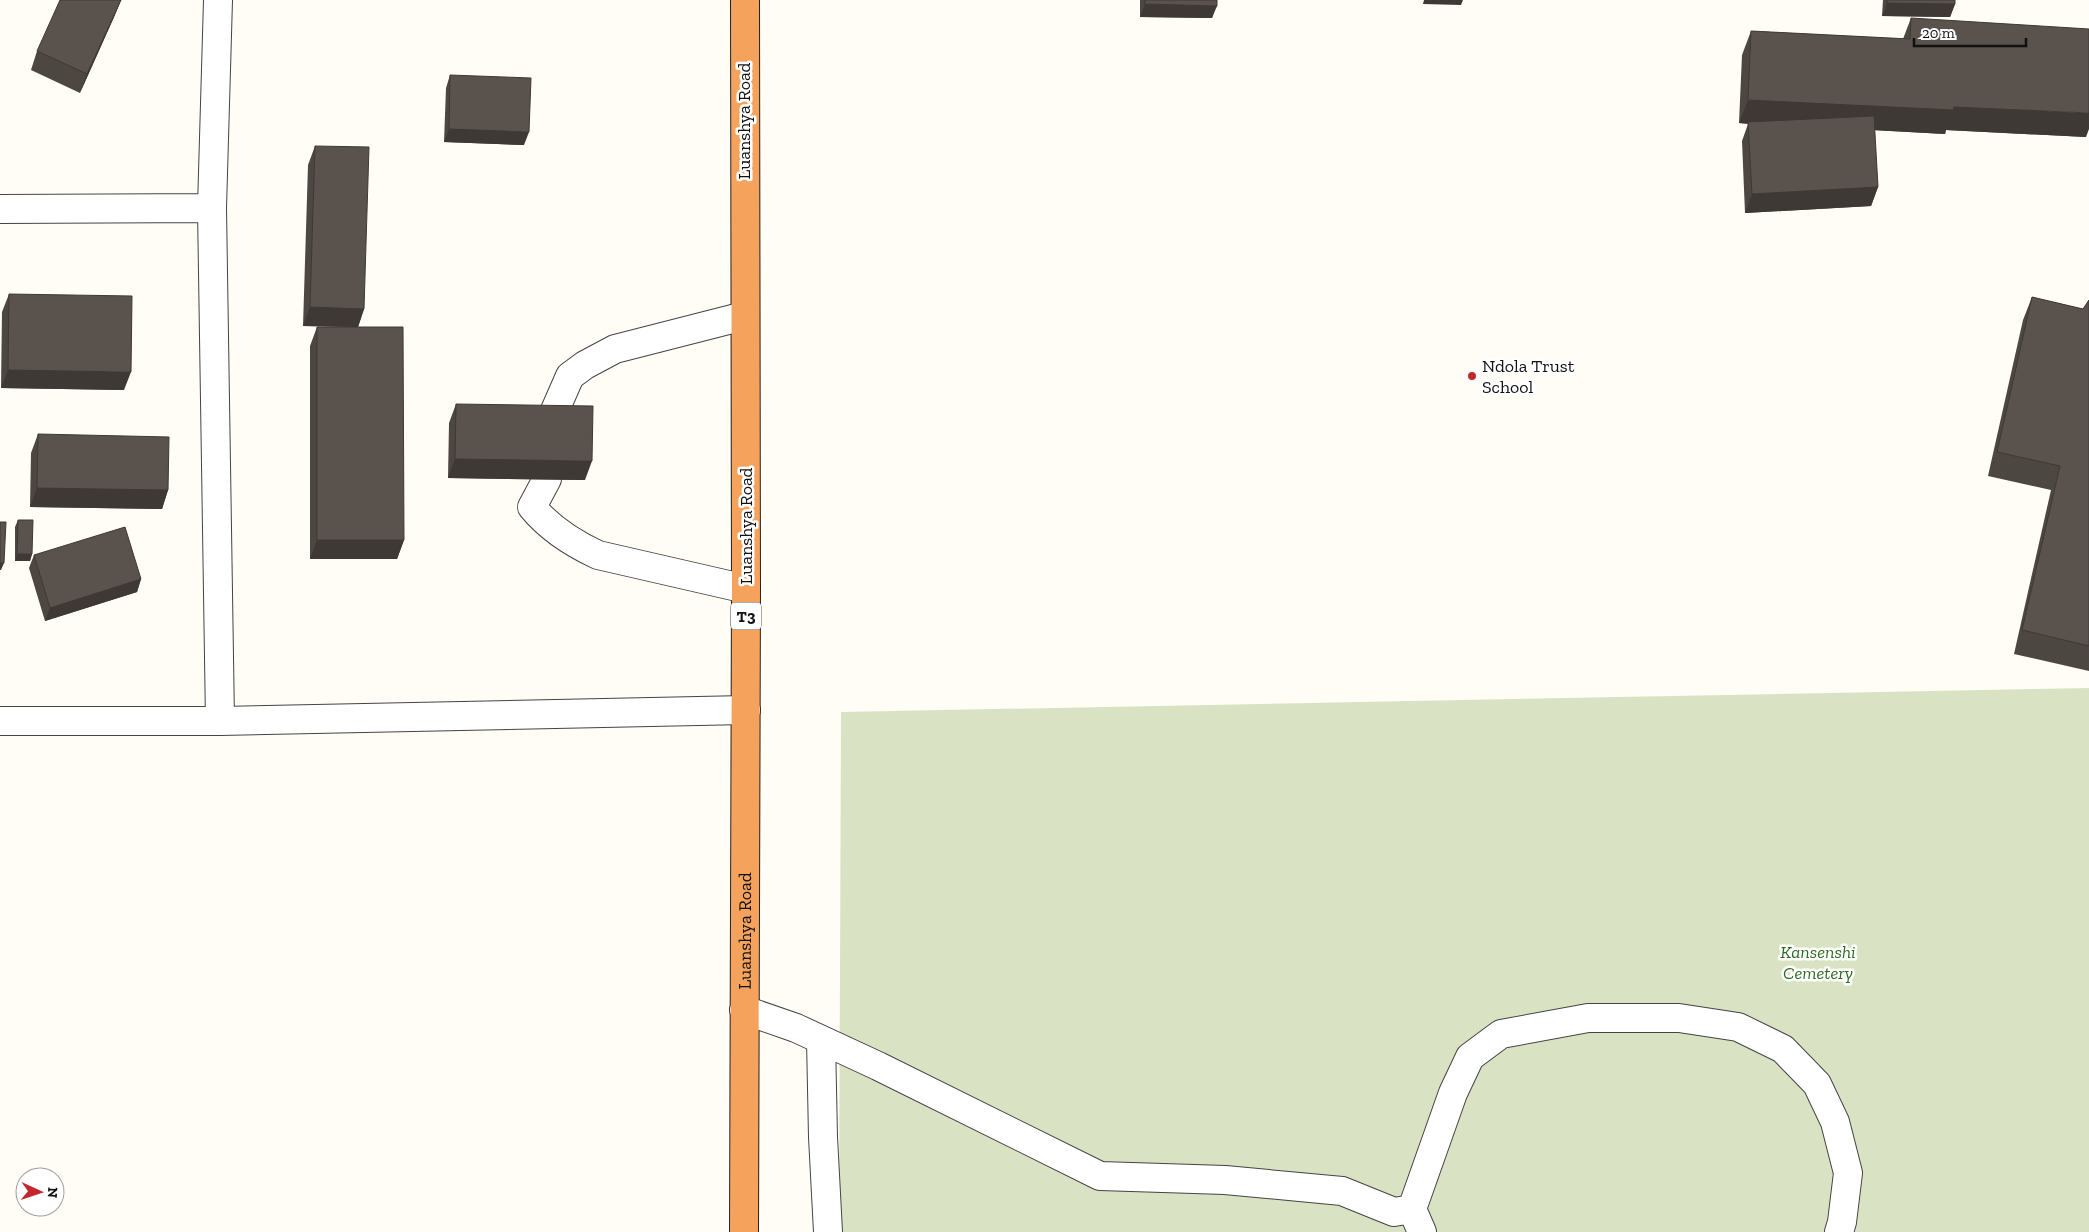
<svg xmlns="http://www.w3.org/2000/svg" width="2089" height="1232" font-family="'Zilla Slab',serif">
<style>
.cemetery{fill:#d9e3c4}
.lines{fill:none;stroke-linecap:round;stroke-linejoin:round}
.minor-casing{stroke:#444;stroke-width:30}
.highway-casing{stroke:#222;stroke-width:30}
.minor{stroke:#fff;stroke-width:28}
.highway{stroke:#f5a25d;stroke-width:28}
.wall{fill:#4d4742}
.shaded-wall{fill:#3f3936}
.building{fill:#5a524d;stroke:#3f3936}
.poi-dot{fill:#c4262e;stroke:#fff;stroke-width:2}
.labels{text-anchor:middle;stroke-width:5;stroke-linejoin:round;paint-order:stroke}
.shield{fill:#fff;stroke:#585858;stroke-width:1}
.shield-label{font-size:16px;font-weight:bold;fill:#111}
.street-label{font-size:18px;fill:#111;stroke:#fff}
.poi-label{font-size:18px;fill:#111;stroke:#fff;text-anchor:start}
.park-label{font-size:18px;font-style:italic;fill:#2f6b1f;stroke:#fff}
</style>
<rect width="100%" height="100%" fill="#fffdf5"/>
<path class="cemetery" d="M2089,688V1232H839L841,712Z"/>
<g class="lines">
<defs>
<path id="minor" d="M218,0L212,208L220,721
M0,209L212,208
M549,424L570,376L585,365L615,349L744,316
M547,479L532,507C550,529 572,543 598,555L746,589
M0,721H220L746,710
M744,1010L796,1028L878,1066L1100,1176L1225,1180L1342,1191L1394,1212L1412,1209
M821,1040L823,1137L828,1232
M1422,1232L1412,1209L1453,1093L1470,1057L1501,1034L1588,1018H1679L1738,1027L1783,1049L1817,1084L1835,1122L1848,1173L1842,1222L1839,1232"/>
<g id="highway">
<path id="s1" d="M744,1232L746,589L745,0"/>
</g>
</defs>
<use href="#minor" class="minor-casing"/>
<use href="#highway" class="highway-casing"/>
<use href="#minor" class="minor"/>
<use href="#highway" class="highway"/>
</g>
<path class="wall" d="M121,0L114,17L80,93L31,70L37,51Z
M1140,0H1217L1212,18L1140,17Z
M1883,0H1955V4L1950,17L1882,16Z
M1911,18L2086,137L1946,130L1945,134L1874,130L1878,187L1871,206L1745,213L1742,141L1748,124L1739,123L1742,55L1751,31L1903,39Z
M450,75L524,145L444,142L446,88Z
M315,146L364,309L358,327L404,540L397,559H310V346L317,327H352L303,326L308,165Z
M9,294L124,390L1,388L2,312Z
M2032,297L2083,309L2089,300V671L2014,654L2051,490L1988,476L2023,320Z
M456,404L585,480L448,478L449,423Z
M38,434L168,490L162,509L30,507L31,453Z
M18,520L32,554L30,561H15V527Z
M34,555L141,579L137,592L45,621L29,568Z"/>
<path class="shaded-wall" d="M121,0L114,17L80,93L87,74Z
M1424,0H1463L1461,5L1423,4Z
M1887,3L1955,4L1950,17L1882,16Z
M1145,4L1217,6L1212,18L1140,17Z
M1748,100L1954,107L2089,113V129L2086,137L1946,130L1945,134L1739,123Z
M449,129L529,132L524,145L444,142Z
M1878,187L1871,206L1745,213L1752,194Z
M310,307L364,309L358,327L303,326Z
M8,370L131,372L124,390L1,388Z
M455,459L592,461L585,480L448,478Z
M37,488L168,490L162,509L30,507Z
M317,540H404L397,559H310Z
M17,554H32L30,561H15Z
M0,563H4L1,570H0Z
M141,579L137,592L45,621L50,608Z"/>
<path class="building" d="M60,0H121L87,74L37,51Z
M1145,0H1217V6L1145,4Z
M1887,0H1955V4L1887,3Z
M1911,18L2089,29V113L1954,107L1953,110L1748,100L1751,31L1910,39Z
M450,75L531,78L529,132L449,129Z
M1874,116L1878,187L1752,194L1748,122Z
M315,146L369,147L364,309L310,307Z
M9,294L132,296L131,372L8,370Z
M2032,297L2083,309L2089,300V646L2022,630L2060,466L1997,452Z
M317,327H403L404,540H317Z
M456,404L593,406L592,461L455,459Z
M38,434L169,437L168,490L37,488Z
M18,520H33L32,554H17Z
M0,522H6L4,563H0Z
M125,527L141,579L50,608L34,555Z"/>
<circle class="poi-dot" cx="1472" cy="376" r="5"/>
<g class="labels">
<rect class="shield" x="731" y="602.5" width="30" height="27" rx="4"/>
<g class="shield-label">
<text x="746" y="622">T3</text>
</g>
<g class="street-label">
<text transform="translate(744 121) rotate(-90)" y="6">Luanshya Road</text>
<text transform="translate(746 526) rotate(-90)" y="6">Luanshya Road</text>
<text dy="6" stroke="none"><textPath href="#s1" startOffset="301">Luanshya Road</textPath></text>
</g>
<g class="poi-label">
<text x="1482" y="372">Ndola Trust<tspan x="1482" dy="21">School</tspan></text>
</g>
<g class="park-label">
<text x="1818" y="958">Kansenshi<tspan x="1818" dy="21">Cemetery</tspan></text>
</g>
</g>
<g transform="translate(40 1192) rotate(93)"><circle r="24" fill="#ffffff" stroke="#a0a0a0"/>
<path d="M0-4L9 19L0 12L-9 19Z" fill="#c4262e"/>
<text y="-8" font-size="14" font-weight="bold" text-anchor="middle" fill="#111111">N</text>
</g>
<path d="M1914 38v8h112v-8" fill="none" stroke="#111111" stroke-width="2.5"/>
<text x="1922" y="38" font-size="15" fill="#111111" stroke="#ffffff" stroke-width="4" paint-order="stroke">20 m</text>
</svg>
